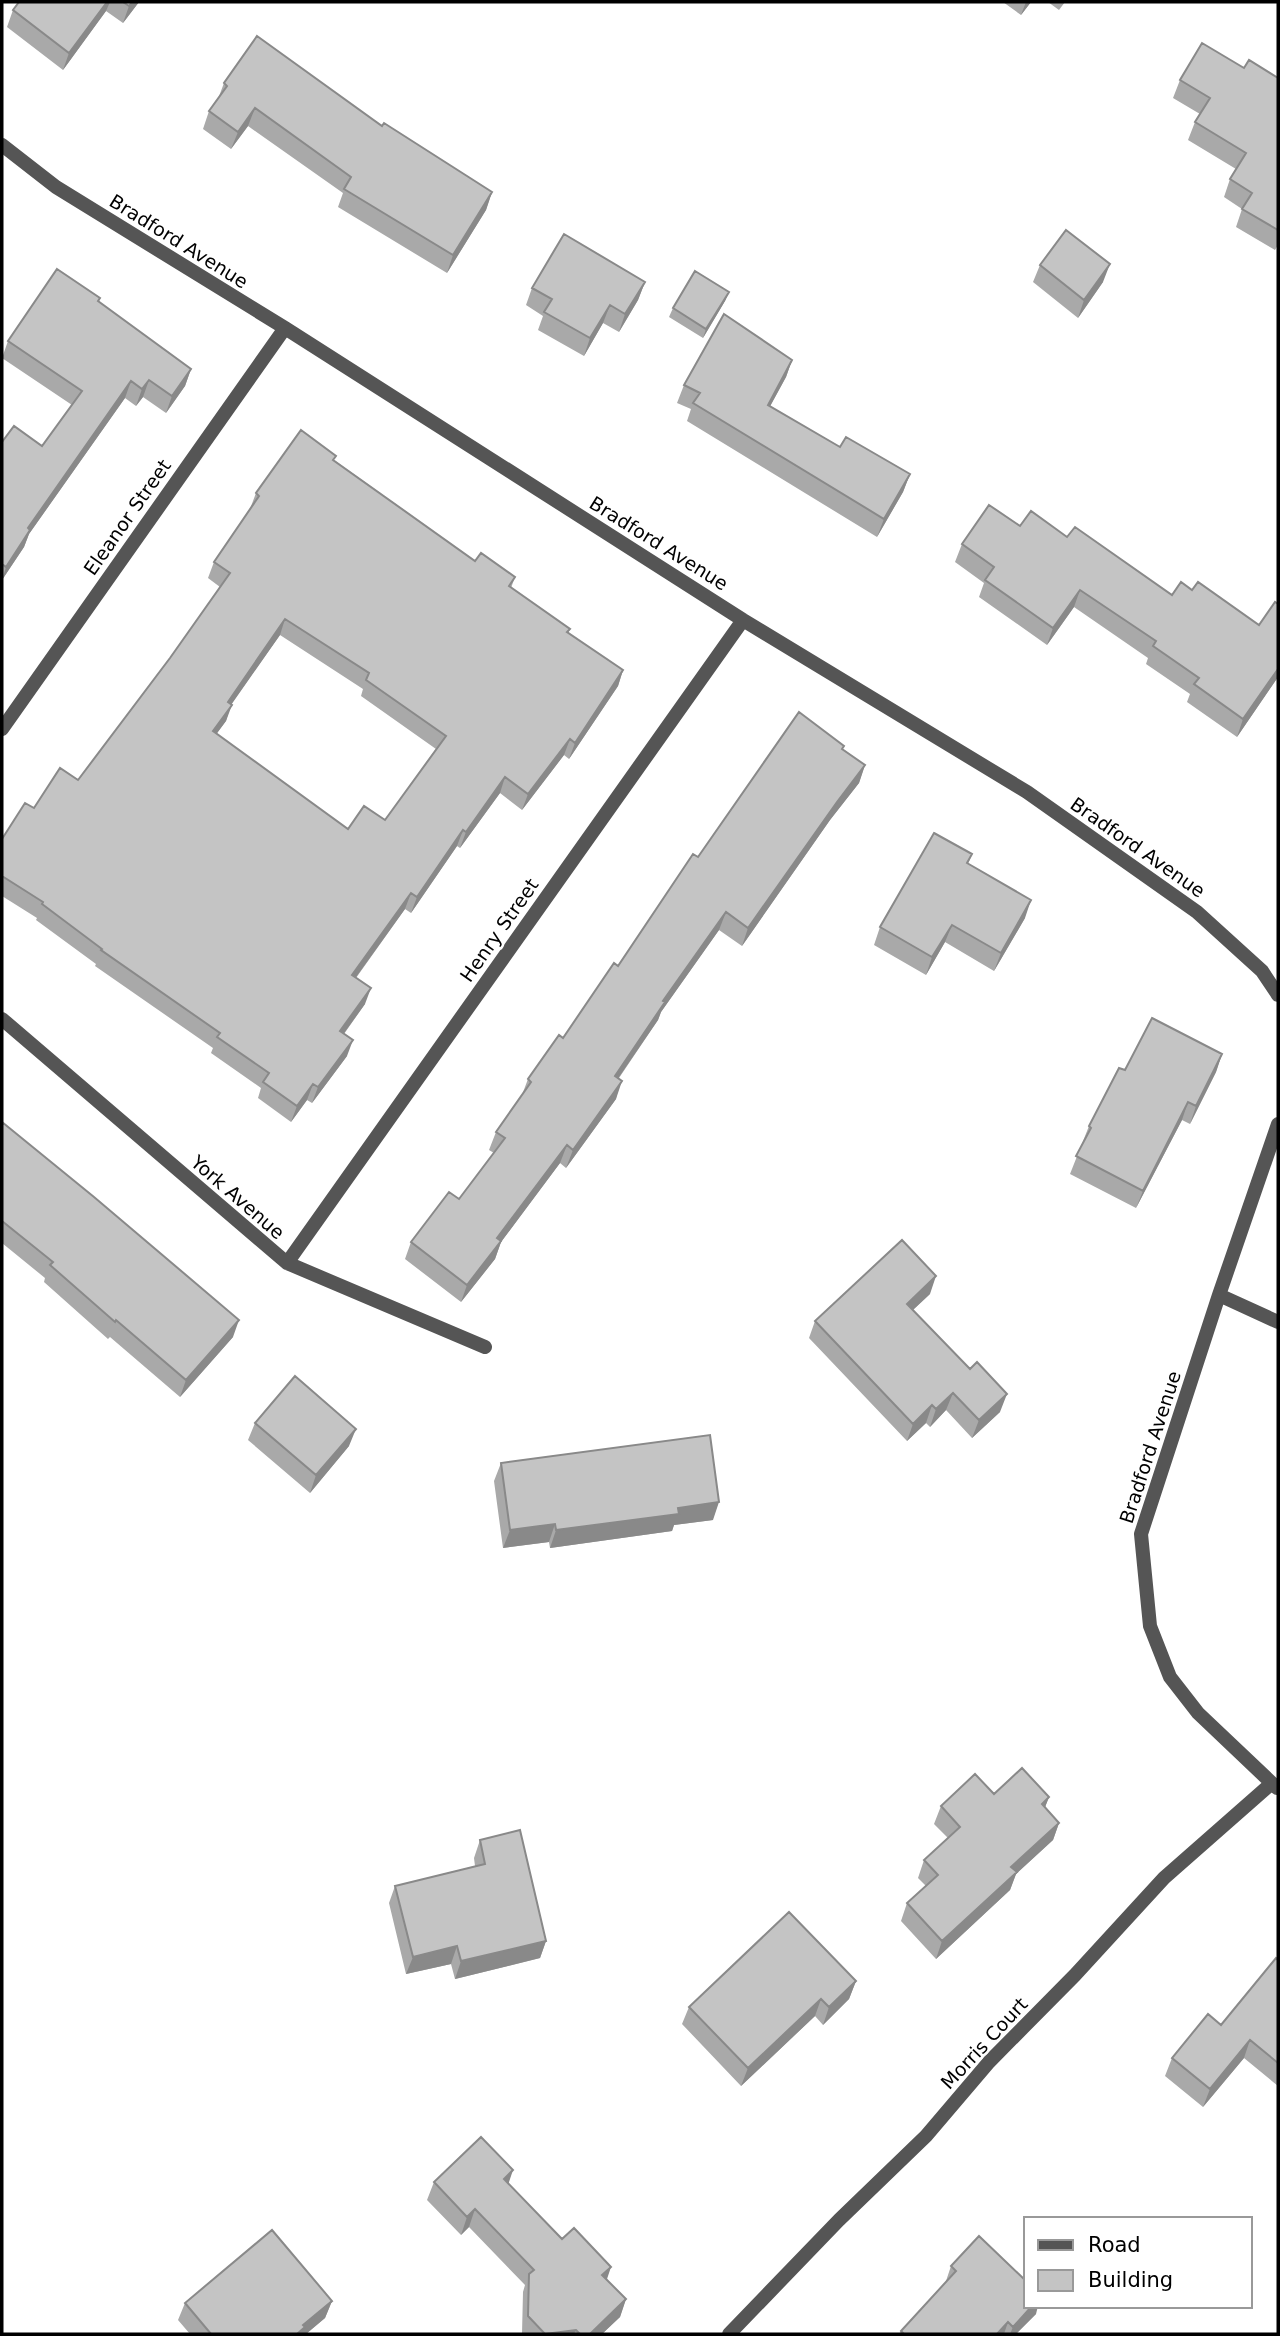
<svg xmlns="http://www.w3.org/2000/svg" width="1280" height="2336" font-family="'DejaVu Sans',sans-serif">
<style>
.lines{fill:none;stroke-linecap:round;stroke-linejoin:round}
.street{stroke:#555;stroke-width:14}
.wall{fill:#a9a9a9;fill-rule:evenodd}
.shaded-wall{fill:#898989}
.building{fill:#c4c4c4;stroke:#898989;stroke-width:2;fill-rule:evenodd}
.labels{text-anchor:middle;stroke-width:5;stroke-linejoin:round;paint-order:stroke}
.street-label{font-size:19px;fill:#000;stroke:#fff}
</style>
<rect width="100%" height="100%" fill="#fff"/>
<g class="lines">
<path class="street" d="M2,145L56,187L285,328L743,620L1027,792L1197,912L1262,971L1278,995
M2,729L285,328
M2,1019L287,1263L485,1347
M287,1263L743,620
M1219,1295L1278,1322
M1277,1788L1198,1713L1170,1677L1150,1626L1141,1534L1219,1295L1278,1124
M729,2334L839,2220L926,2136L989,2062L1075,1975L1164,1878L1272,1783"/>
</g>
<path class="wall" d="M19,2H139L123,23L106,11L63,70L7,27L13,10Z
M1003,2H1031L1021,15Z
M1048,2H1065L1059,10Z
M1244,68L1278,78V245L1275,250L1236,227L1242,209L1224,197L1230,179L1236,169L1188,140L1195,122L1200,114L1173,98L1180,80Z
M224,83L382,126L492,192L486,210L447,273L338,207L343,193L248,126L231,149L203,129L209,111L218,99Z
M1040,265L1103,282L1078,318L1033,282Z
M645,282L638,300L619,332L603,323L584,356L538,330L543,316L526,305L532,288Z
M729,292L725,301L703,338L669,317L673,308Z
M100,298L99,302L191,369L185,386L166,413L143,397L136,406L125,398L29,534L24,547L2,580V442L42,446L72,405L2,358L8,341Z
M792,360L786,377L770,406L840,447L910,474L903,492L877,537L687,421L691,409L677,403L684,385Z
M334,460L475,561L515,577L511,588L570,629L568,633L623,670L618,686L569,759L564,755L522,810L500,793L460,848L457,846L411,913L405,909L356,978L365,1004L344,1034L347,1056L312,1103L307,1100L291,1122L258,1098L261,1088L211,1053L213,1048L95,966L96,964L36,920L37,918L2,896V839L34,808L78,780L170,658L220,587L208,578L214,562L250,509L256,493ZM280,635L363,689L361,696L436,749L385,820L348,829L216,734L226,721L231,704Z
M1020,526L1067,537L1172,595L1192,590L1259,625L1278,604V677L1237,737L1187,702L1190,694L1146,664L1148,658L1074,607L1047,645L979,597L984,583L955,562L962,544Z
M843,749L865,765L859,783L830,820L742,946L719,930L661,1012L658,1020L619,1078L616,1099L566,1168L560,1163L501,1242L495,1259L461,1302L405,1259L411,1242L459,1199L494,1153L489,1150L496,1132L522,1095L528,1079L563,1038L618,966L698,857Z
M972,854L968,864L1025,918L994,971L945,942L926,975L874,945L880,927Z
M1222,1054L1216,1072L1190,1124L1182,1120L1136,1208L1070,1174L1089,1126L1125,1070Z
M2,1122L233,1337L180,1397L110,1337L108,1339L44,1282L45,1278L2,1243Z
M930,1294L913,1310L1000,1412L972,1438L946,1410L930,1427L926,1423L907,1441L809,1338L815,1321Z
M255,1423L349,1446L310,1493L248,1440Z
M501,1463L713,1520L674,1525L672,1531L550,1548L549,1542L503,1548L494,1481Z
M994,1794L1049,1797L1045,1807L1059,1823L1053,1840L1016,1874L1010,1890L936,1959L901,1921L907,1903L926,1886L918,1878L924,1860L948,1838L934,1824L941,1806Z
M480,1840L546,1941L540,1958L455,1979L451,1964L406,1974L389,1903L395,1886L475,1866L474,1858Z
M1278,1960V2086L1244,2058L1203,2107L1165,2076L1172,2058L1221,2025Z
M856,1981L849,1999L823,2025L815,2016L741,2086L682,2024L689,2007Z
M434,2182L508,2184L562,2239L607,2280L626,2299L620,2317L602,2334H522L523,2292L525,2285L469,2227L461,2235L427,2200Z
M951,2266L1036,2314L1016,2334H899L901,2331L945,2284Z
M332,2301L325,2318L306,2334H190L178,2320L185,2303Z"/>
<path class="shaded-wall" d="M107,2H110L106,11L63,70L69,53Z
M132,2H139L123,23L129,6Z
M1026,2H1031L1021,15Z
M255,108L248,126L231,149L238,132Z
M492,192L486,210L447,273L453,255Z
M1110,264L1103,282L1078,318L1084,300Z
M645,282L638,300L619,332L625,314Z
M729,292L725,301L703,338L706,329Z
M610,305L603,323L584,356L590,338Z
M792,360L786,377L761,423L768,405Z
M191,369L185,386L166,413L172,396Z
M149,380L143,397L136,406L142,389Z
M131,381L125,398L29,534L24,547L2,580L6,567L28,528Z
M910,474L903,492L877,537L884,519Z
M1080,590L1074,607L1047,645L1053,628Z
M285,619L280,635L222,718L228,702Z
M1278,669V677L1237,737L1243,719Z
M623,670L618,686L569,759L575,743Z
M232,705L226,721L207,747L213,731Z
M570,739L564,755L522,810L528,794Z
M865,765L859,783L830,820L742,946L748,928L837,802Z
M505,777L500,793L460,848L466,832Z
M463,830L457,846L411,913L417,897Z
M411,893L405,909L346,991L352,975Z
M1031,900L1025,918L994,971L1001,953Z
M726,912L719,930L661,1012L658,1020L608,1093L615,1076L663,1001Z
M952,925L945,942L926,975L932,957Z
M371,988L365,1004L334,1047L340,1031Z
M353,1040L347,1056L312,1103L318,1087Z
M1222,1054L1216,1072L1190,1124L1196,1106Z
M622,1081L616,1099L566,1168L573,1150Z
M313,1084L307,1100L291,1122L297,1106Z
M1188,1102L1182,1120L1136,1208L1143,1191Z
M567,1145L560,1163L501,1242L495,1259L461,1302L467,1285L497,1238Z
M936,1276L930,1294L901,1321L907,1304Z
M239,1320L233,1337L180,1397L186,1380Z
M953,1393L946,1410L930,1427L936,1409Z
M1007,1394L1000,1412L972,1438L979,1420Z
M932,1405L926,1423L907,1441L913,1424Z
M356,1429L349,1446L310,1493L316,1475Z
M719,1502L713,1520L674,1525L672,1531L550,1548L556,1530L678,1508Z
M555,1524L549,1542L503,1548L510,1530Z
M1049,1797L1042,1815V1804Z
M1059,1823L1053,1840L1016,1874L1010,1890L936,1959L942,1941L1011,1867Z
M546,1941L540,1958L455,1979L461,1961Z
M457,1946L451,1964L406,1974L413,1957Z
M856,1981L849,1999L823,2025L829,2007Z
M821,1999L815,2016L741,2086L748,2068Z
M1250,2040L1244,2058L1203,2107L1210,2089Z
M513,2170L507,2188L504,2179Z
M475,2209L469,2227L461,2235L467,2217Z
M611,2267L605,2285L602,2275Z
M626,2299L620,2317L602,2334H590Z
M332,2301L325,2318L306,2334H297L303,2325Z
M1032,2306H1038L1036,2314L1016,2334H1010L1013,2327Z
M1008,2322L1004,2334H997Z
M576,2330L574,2334H545Z"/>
<path class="building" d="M19,2H107L69,53L13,10Z
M123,2H132L129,6Z
M257,36L382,126L384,123L492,192L453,255L344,189L351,177L255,108L238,132L209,111L227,86L224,83Z
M1202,43L1244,68L1249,60L1278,78V230L1242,209L1252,193L1230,179L1246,153L1195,122L1210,98L1180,80Z
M1066,230L1110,264L1084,300L1040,265Z
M564,234L645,282L625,314L610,305L590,338L544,312L552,299L532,288Z
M57,269L100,298L98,301L191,369L172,396L149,380L142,389L131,381L28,528L30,530L6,567L2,564V565V442L14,426L42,446L82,391L8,341Z
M695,271L729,292L706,329L673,308Z
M724,314L792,360L768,405L840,447L846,437L910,474L884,519L693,403L700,393L684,385Z
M301,430L336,456L333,460L475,561L481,553L515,577L509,586L570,629L567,632L623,670L575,743L570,739L528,794L505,777L466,832L463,830L417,897L411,893L352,975L371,988L340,1031L353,1040L318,1087L313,1084L297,1106L263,1082L269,1073L217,1037L220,1033L101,950L102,949L42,904L43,902L2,876V839L25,803L34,808L60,768L78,780L170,658L230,573L214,562L259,496L256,493ZM285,619L369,673L366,680L446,736L385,820L364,806L348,829L213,731L232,705L228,702Z
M989,505L1020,526L1031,511L1067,537L1075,527L1172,595L1181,582L1192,590L1198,582L1259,625L1275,602L1278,604V669L1243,719L1194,684L1199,678L1153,646L1156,641L1080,590L1053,628L985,580L994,567L962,544Z
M799,712L844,746L842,749L865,765L837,802L748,928L726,912L663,1001L665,1002L615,1076L622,1081L573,1150L567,1145L497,1238L501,1241L467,1285L411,1242L449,1192L459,1199L505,1138L496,1132L531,1082L528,1079L559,1035L563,1038L614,963L618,966L693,854L698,857Z
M934,833L972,854L967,863L1031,900L1001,953L952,925L932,957L880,927Z
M1152,1018L1222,1054L1196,1106L1188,1102L1143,1191L1076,1156L1091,1128L1089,1126L1119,1068L1125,1070Z
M2,1122L94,1197L239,1320L186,1380L116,1320L115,1322L50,1265L53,1262L2,1221Z
M902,1240L936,1276L907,1304L970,1369L977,1362L1007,1394L979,1420L953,1393L936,1409L932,1405L913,1424L815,1321Z
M295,1376L356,1429L316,1475L255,1423Z
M710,1435L719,1502L678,1508L679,1514L556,1530L555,1524L510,1530L501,1463Z
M1022,1768L1049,1797L1042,1804L1059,1823L1011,1867L1017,1872L942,1941L907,1903L938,1875L924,1860L960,1827L941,1806L975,1774L994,1794Z
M520,1830L546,1941L461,1961L457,1946L413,1957L395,1886L485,1864L480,1840Z
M789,1912L856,1981L829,2007L821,1999L748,2068L689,2007Z
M1276,1958L1278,1960V2063L1250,2040L1210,2089L1172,2058L1208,2014L1221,2025Z
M481,2137L513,2170L504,2179L562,2239L574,2228L611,2267L602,2275L626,2299L590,2334H580L576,2330L545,2334L528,2316L529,2274L534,2270L475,2209L467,2217L434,2182Z
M272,2230L332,2301L303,2325L305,2327L297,2334H211L185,2303Z
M979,2236L1026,2281V2306H1032L1013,2327L1008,2322L997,2334H904L901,2331L956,2271L951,2266Z"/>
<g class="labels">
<g class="street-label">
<text transform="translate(179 241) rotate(32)" y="7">Bradford Avenue</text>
<text transform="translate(127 517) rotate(-55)" y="7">Eleanor Street</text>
<text transform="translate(659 543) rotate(32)" y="7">Bradford Avenue</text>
<text transform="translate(1138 847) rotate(35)" y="7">Bradford Avenue</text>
<text transform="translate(499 930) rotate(-55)" y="7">Henry Street</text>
<text transform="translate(238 1197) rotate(41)" y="7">York Avenue</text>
<text transform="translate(1150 1447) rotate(-72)" y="7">Bradford Avenue</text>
<text transform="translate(984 2043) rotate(-47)" y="7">Morris Court</text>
</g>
</g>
<rect width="1280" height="2336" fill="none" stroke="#000000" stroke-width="7"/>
<rect x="1024" y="2217" width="228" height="91" fill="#ffffff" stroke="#999999" stroke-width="2"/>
<rect x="1038" y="2240" width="35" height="10" fill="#555555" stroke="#999999" stroke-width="2"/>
<text x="1088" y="2252" font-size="21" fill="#000000">Road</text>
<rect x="1038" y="2270" width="35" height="21" fill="#c4c4c4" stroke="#999999" stroke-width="2"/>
<text x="1088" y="2287" font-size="21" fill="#000000">Building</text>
</svg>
